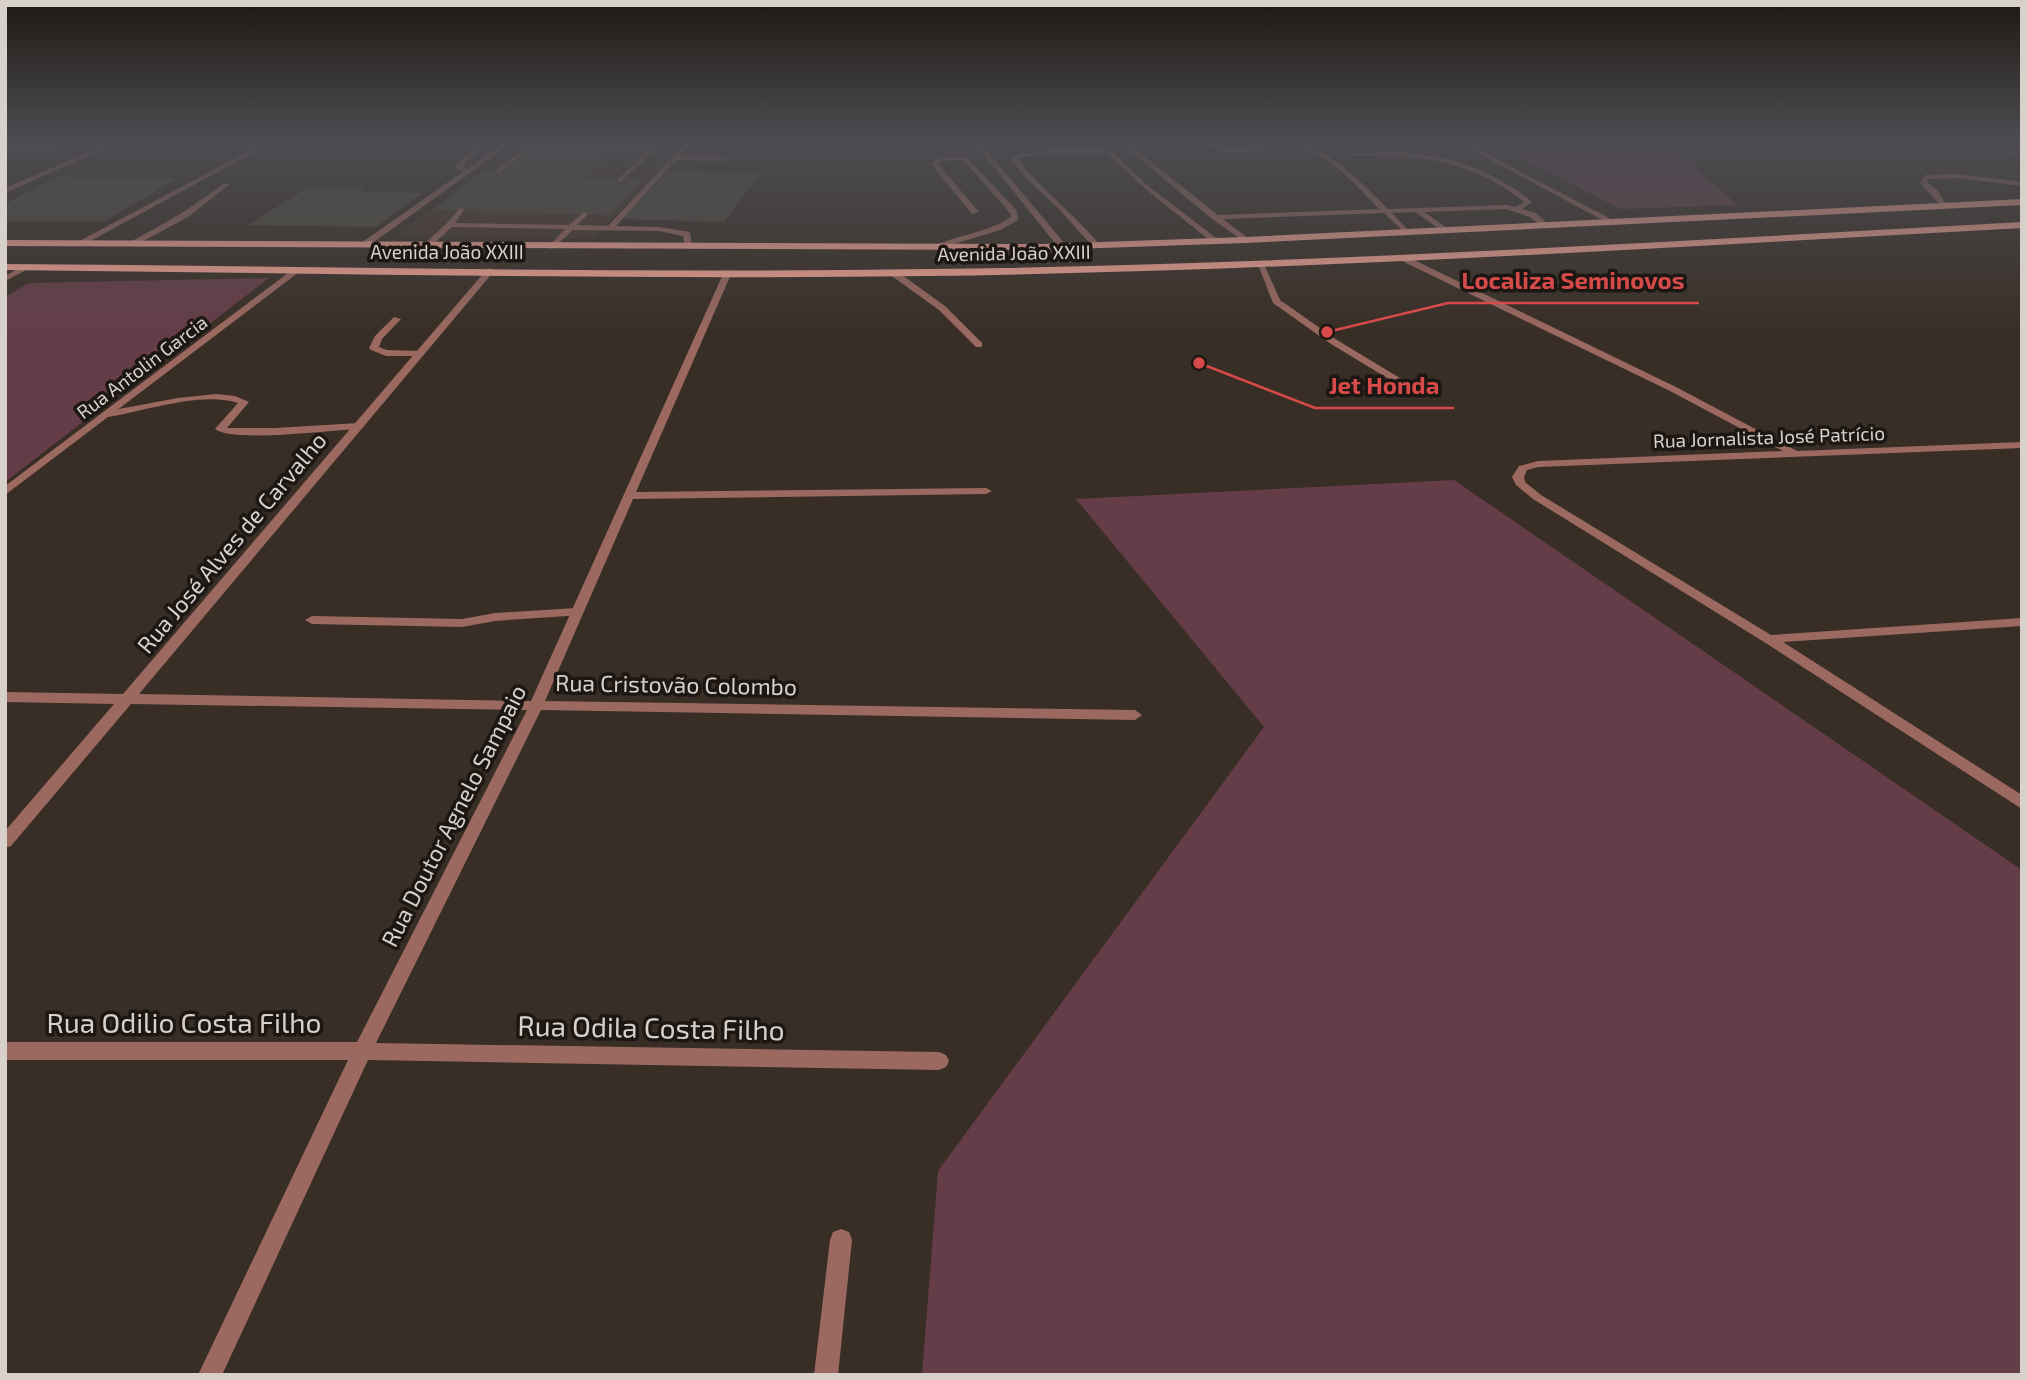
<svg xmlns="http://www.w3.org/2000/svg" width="2027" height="1380" font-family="'Exo 2',sans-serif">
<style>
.built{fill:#453528}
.green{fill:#653d48}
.building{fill:#4e4a3d}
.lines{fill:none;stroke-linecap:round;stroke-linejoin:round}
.lane{fill:#9b695f;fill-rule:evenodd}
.street{fill:#9b695f;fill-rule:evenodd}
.primary{fill:#f9a796;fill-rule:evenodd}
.labels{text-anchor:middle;stroke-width:7;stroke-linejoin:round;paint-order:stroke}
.far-street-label{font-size:19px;fill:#d8d1cb;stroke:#1c1713}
.street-label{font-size:23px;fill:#d8d1cb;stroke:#1c1713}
.near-street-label{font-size:28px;fill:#d8d1cb;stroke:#1c1713}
.leader{fill:none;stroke:#d64a49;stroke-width:2.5}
.callout-dot{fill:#d64a49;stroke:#1c1713;stroke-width:2.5}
.callout-label{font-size:24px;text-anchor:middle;font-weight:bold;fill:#d64a49;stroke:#1c1713;stroke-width:7;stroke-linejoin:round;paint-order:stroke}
</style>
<rect width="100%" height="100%" fill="#382e25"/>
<path class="built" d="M524,141H685L593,239L394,237Z"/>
<path class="green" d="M1489,141H1737L1668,145L1738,205L1621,209Z
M1966,141H2022V159Z
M269,278L5,482V297L29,283Z
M1454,480L2022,870V1375H922L938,1171L1264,727L1076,499Z"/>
<path class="building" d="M5,141H83L53,154L5,152Z
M535,147L616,150L584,179L644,180L609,215L432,210L484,171H504Z
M668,171L760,174L724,222L623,219Z
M58,177L178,178L105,221H5V204Z
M308,187L365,188L359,192L422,193L376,227L249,225Z"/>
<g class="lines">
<path class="lane" d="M409,141H482L483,142L480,149L462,167L471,170L469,173L454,168L475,147L476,143L411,144Z
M687,141H693L680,156L724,157L727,159L724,161L676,160L616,226L659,227L690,232L692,249L685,247L683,236L659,231L573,230L552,249L548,247L565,229L452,227L429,248L422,246L447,223L460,208L464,210L455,223L569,225L584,212L588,214L577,225L608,226Z
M1118,141H1125L1218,215L1379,209C1360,190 1338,163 1312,153C1276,137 1233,168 1200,141C1211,141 1220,148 1231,149C1249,151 1267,145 1285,145C1328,143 1359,181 1388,209L1506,205L1515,207L1524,202C1475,161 1415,153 1354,156L1351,154L1394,151L1450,159L1485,172L1517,190L1532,202L1522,209L1536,213L1550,226L1543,228L1530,217L1506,209L1424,212L1447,228V232H1444L1415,212L1392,213L1410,232L1406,234L1384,213L1223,219L1248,238L1249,240L1245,242L1212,219Z
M532,143L653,146L658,143L661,145L620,182L618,179L649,150L533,147L500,172H496V170Z
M1047,150H1111L1147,185L1220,241L1213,243L1143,187L1107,153L1047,154L1017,158C1042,190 1074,214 1100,245L1093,247L1059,209L1026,178L1009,157Z
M940,157H967L1017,211L1018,220L1000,230L934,250V246C959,234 988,233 1011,217L1010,213L963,160L942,161L938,164L979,212L972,214L931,164Z
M1958,174L2022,182V186L1958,178L1928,179L1927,182L1937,190L1947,206L1943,208L1920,183L1925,175Z
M225,183L230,184L188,217L134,246L127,244L182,213Z
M1257,262L1264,264L1280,300L1337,340L1413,386V390H1407L1331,344L1273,303Z
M23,266L30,268L5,281V276Z
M889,270H895L945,306L982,343V347H976L939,310L889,274Z
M394,317L401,319L382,339L379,347L387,350L420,351L423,352V356H386L371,350L369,348L375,336Z
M216,394L235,396L249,402L227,428H275L359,423L364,426L359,429C332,430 233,443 215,429L238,403C202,391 145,411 108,417L103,414L108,411L178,398Z
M577,608L582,609L583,612L582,615L495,621L462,627L312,624L305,620L312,616L462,619L495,613Z"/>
<path class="street" d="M114,141H122L5,193V188Z
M268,141H275L81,246L74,244Z
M507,141H514L367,247H361V243Z
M973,141H979L1065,244V248H1059Z
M1455,141H1462L1617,222L1610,224Z
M1400,256H1406L1676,387L1797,451L2022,442V448L1538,467L1527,470L1524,477L1525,482L1541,495L1771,635L2022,618V626L1783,642L2022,795V809L1764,642L1533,499L1516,485L1512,477L1519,466L1538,461L1783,451L1670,391L1400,260Z
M296,267L303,269L5,495V486Z
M488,268L495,270L139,694L531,701L724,272L728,270L732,272L636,492L986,488L992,491L986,494L633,499L545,701L1135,710L1142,715L1135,720L541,710L376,1043L939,1052L946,1055L949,1061L946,1067L939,1070L368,1060L222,1375H198L348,1060H5V1042H357L527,710L131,704L11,846L5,848V831L114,704L5,702V692L123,694Z
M841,1229L849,1232L852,1240L838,1375H814L830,1240L833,1232Z"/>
<path class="primary" d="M2022,199V205L1245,243L1043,250L5,246V240L1043,244L1245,237Z
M2022,222V228C1657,248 1293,271 928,276C620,280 313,273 5,270V264C313,266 620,274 928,269C1293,265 1657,242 2022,222Z"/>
</g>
<linearGradient id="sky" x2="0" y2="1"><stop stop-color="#1f1914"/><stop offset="0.42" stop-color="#4d4c51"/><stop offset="1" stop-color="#4d4c51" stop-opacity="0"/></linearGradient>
<rect width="2027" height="334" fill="url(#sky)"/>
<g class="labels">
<g class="far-street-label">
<text x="447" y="259">Avenida João XXIII</text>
<text transform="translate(1014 253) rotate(-1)" y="7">Avenida João XXIII</text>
<text transform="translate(142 367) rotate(-37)" y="7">Rua Antolin Garcia</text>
<text transform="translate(1769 437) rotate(-2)" y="7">Rua Jornalista José Patrício</text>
</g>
<g class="street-label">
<text transform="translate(232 543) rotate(-50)" y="8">Rua José Alves de Carvalho</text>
<text transform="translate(676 685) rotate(1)" y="8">Rua Cristovão Colombo</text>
<text transform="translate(454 816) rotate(-63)" y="8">Rua Doutor Agnelo Sampaio</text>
</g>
<g class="near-street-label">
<text x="184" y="1033">Rua Odilio Costa Filho</text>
<text transform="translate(651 1028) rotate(1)" y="10">Rua Odila Costa Filho</text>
</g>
</g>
<path class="leader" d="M1327 332L1448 303H1699M1199 363L1315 408H1454"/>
<g class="callout-dot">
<circle cx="1327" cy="332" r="7"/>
<circle cx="1199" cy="363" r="7"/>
</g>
<g class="callout-label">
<text x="1573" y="289">Localiza Seminovos</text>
<text x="1384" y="394">Jet Honda</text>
</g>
<rect width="2027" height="1380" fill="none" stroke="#d8d1cb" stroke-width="14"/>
</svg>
